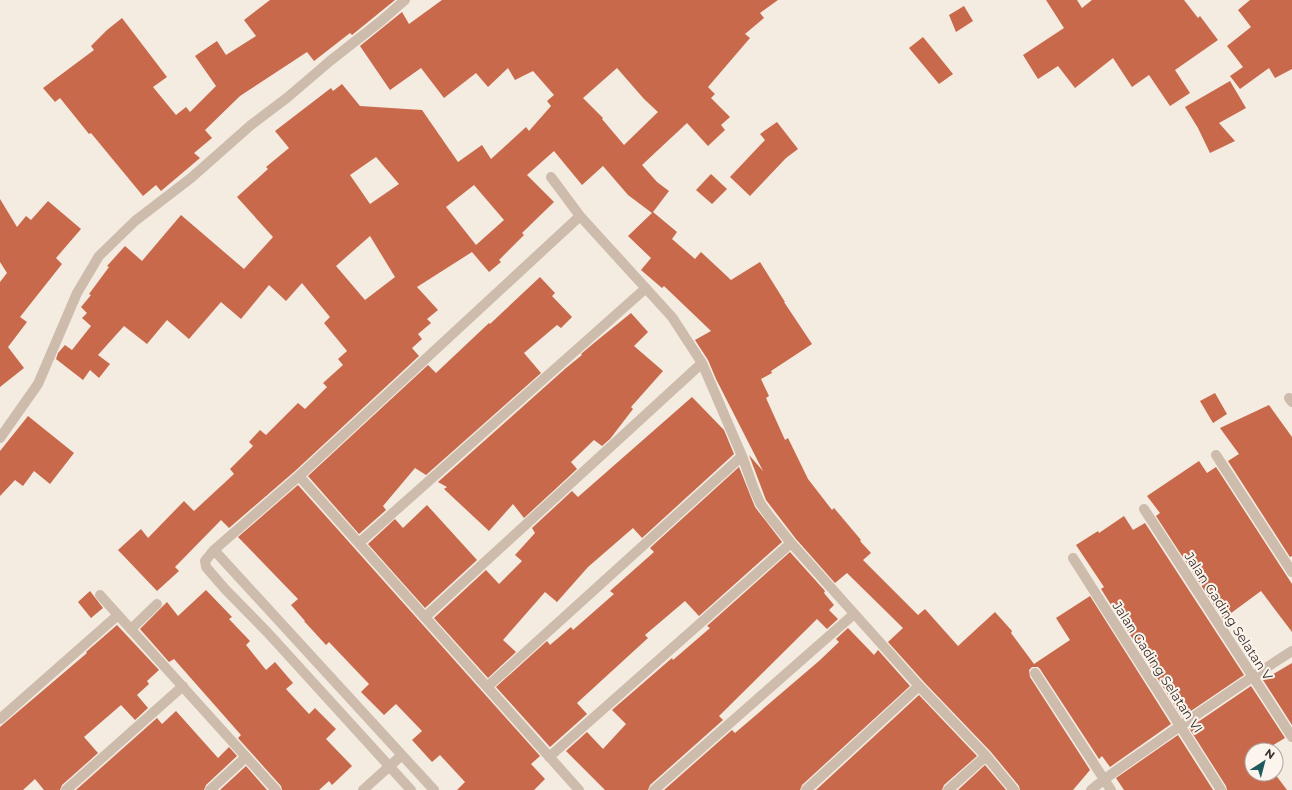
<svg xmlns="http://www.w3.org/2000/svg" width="1292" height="790" font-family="Montserrat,sans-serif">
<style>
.building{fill:#c8694b;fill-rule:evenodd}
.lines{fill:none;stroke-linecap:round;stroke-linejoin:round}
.lane{stroke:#cdbbac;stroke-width:10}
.street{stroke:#cdbbac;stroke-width:10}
.labels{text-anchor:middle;stroke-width:4;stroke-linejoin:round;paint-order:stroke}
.street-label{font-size:13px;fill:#3b302b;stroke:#fbf5ee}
</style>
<rect width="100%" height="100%" fill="#f4ebe1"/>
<path class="building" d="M270,0H395L352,35L350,33L314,61L307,52L240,96L205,130L212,138L194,153L200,158L161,191L156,185L143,196L91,133L89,134L60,98L55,102L43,88L94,50L91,46L107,30L122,18L167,77L153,87L176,115L186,107L190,112L216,86L195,56L217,41L226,55L256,36L244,20Z
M442,0H778L760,13L764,18L745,34L750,38L708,87L715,94L711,98L730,117L721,125L725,130L708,146L687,123L642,165L657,182L669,191L653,212L677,232L672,239L695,259L701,252L731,280L760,262L785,302H784L812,344L771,371L772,373L761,379L769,396L766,398L785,440L788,438L808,479L832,510L834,508L861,540L860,541L871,553L863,560L918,615L925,609L958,646L995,612L1012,631L1011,633L1034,664L1070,640L1056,618L1090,596L1171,724L1110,767L1102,756L1099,759L1040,669L1038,667H1032L1029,670L1030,677L1090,770L1073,790H1020L1019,786L991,752L924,682L888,642L903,628L847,573L835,583L796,539L766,500L749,455L763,471L716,379L708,360L695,340L711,331L664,286L662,288L641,270L651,258L628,236L652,213L628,195L603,166L582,185L554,151L527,175L554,202L522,233L524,235L499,260L501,262L489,272L472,252L417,287L438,310L427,319L431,323L418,334L422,339L412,348L419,356L295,471L229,528L221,520L175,567L179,571L157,591L118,550L141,529L148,538L184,501L194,511L234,474L230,469L253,446L249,442L260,430L266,435L298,403L305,409L327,387L323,383L343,365L338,359L347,351L324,323L330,317L302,283L286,301L269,285L241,319L221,302L189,339L167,320L147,344L124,326L98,355L110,364L99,378L90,370L83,380L56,359L58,353L65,345L72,350L91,326L82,318L87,313L81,307L91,295L89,294L109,267L107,266L125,246L142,261L181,215L244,269L273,237L237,197L268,169L266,167L289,148L275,131L331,88L333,91L342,84L360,106L422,110L458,162L482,145L491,159L526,127L529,131L551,106L547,101L554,95L533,71L515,80L508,68L488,87L476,73L444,98L421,68L390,90L360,46L402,12L409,24ZM617,68L644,99L658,112L624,145L602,119L603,118L583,98ZM376,157L399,184L370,204L350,175ZM474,185L504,220L476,245L446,207ZM370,236L395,277L365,300L336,266Z
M1046,0H1077L1082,8L1092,0H1184L1198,18L1200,16L1218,40L1175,70L1190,93L1170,106L1149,75L1132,87L1113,58L1075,88L1058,66L1038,79L1023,55L1064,28Z
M1250,0H1292V69L1275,78L1269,68L1240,89L1230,76L1243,67L1227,46L1251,27L1238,10Z
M964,6L973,21L956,32L949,15Z
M923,37L953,74L939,84L909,48Z
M1230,81L1246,108L1219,123L1235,141L1210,153L1198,128L1185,107Z
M777,122L798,149L786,158L750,196L730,177L765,140L760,134Z
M711,174L727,189L712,204L696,190Z
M0,199L17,227L26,216L31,220L48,201L81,229L56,258L62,264L20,317L27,322L8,347L24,368L0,387V282L7,273L0,262Z
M540,277L555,293L552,296L572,317L561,328L557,325L524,353L541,373L426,475L415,468L383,506L386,510L359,534L308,476L428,365L436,373L489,323L490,324Z
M631,313L648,332L634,346L663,371L631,407L633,409L610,439L602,446L594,440L571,462L577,469L524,518L513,504L489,531L444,489L447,487L438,482L566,368L582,355L581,354L594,343Z
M1215,393L1227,414L1213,423L1200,401Z
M692,397L724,430L734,454L642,538L633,528L588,567L557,602L545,592L503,640L516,652L488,678L434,618L486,570L499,584L522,561L515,555L535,533L532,528L572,491L578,497Z
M1269,405L1292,437V556L1290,557L1228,461L1239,454L1220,428Z
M28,416L74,453L50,484L34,471L23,486L15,480L0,496V451Z
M1199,461L1207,473L1216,467L1292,584V632L1261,591L1223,619L1156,516L1160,513L1147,496Z
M739,467L755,507L782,542L699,616L685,601L645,635L648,638L577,703L587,714L550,747L496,687L547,641L550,645L571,627L573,630L614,594L610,591L654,552L650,548Z
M298,485L540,756L531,764L545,779L534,790H457L465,782L440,755L432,762L412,740L422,731L396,704L384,715L361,692L369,684L329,642L326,645L304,621H305L291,605L298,599L238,537Z
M427,505L477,560L425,608L368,544L395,519L403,528Z
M1124,516L1133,530L1145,523L1244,675L1182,717L1101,589L1104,587L1076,545L1098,531L1099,533Z
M790,552L825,591L824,593L834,605L829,610L838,619L827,629L817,619L719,716L723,720L650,785L648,790H605L566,751L587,732L603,749L626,724L612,710L672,658L673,660L710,628L707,626Z
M206,590L232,617L229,619L250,641L246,645L266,670L275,662L293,683L286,689L309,714L315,708L336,729L326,739L352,766L332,785L329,781L319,790H282L281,786L238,738L241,735L174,659L169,662L140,629L167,602L178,616Z
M90,591L103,608L91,618L78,602Z
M117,625L159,670L147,681L149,684L137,695L148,708L135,720L121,705L84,737L98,753L62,785L60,790H44L35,779L23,790H0V727L87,653L86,652Z
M848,628L874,655L878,650L910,686L802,785L800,790H664L732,730L735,733L819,661L839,642L836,639Z
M1292,663V725L1263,680Z
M1251,686L1285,738L1265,750H1252V774H1275L1287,790H1227L1226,786L1189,728Z
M919,695L977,756L944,785L942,790H816Z
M176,711L218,758L229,747L237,756L206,785L204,790H76L157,718L162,724Z
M1178,735L1213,790H1124L1116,778Z
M985,765L1006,790H958Z
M246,766L267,790H220Z"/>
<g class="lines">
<path class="lane" d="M131,629L157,604"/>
<path class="street" d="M702,363L742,456L754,489L760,503L770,517L791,543L919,686L986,756L1014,790
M1289,398L1292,402
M0,438L38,384L77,293L99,256L135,221L191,178L251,125L288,97L330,61L381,21L405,0
M1216,455L1292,572
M299,476L579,790
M1144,509L1292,737
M359,543L646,288
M214,550L434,790
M1073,558L1221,790
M100,595L276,790
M425,617L702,363L672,317L580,216L551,177
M1035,673L1111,790
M487,687L742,456
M0,719L118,615
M549,757L791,543
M66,790L183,686
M210,790L246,757
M363,790L402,755
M411,790L268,633L225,589L206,567L205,561L214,550L299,476L580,216
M654,790L854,614
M806,790L919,686
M948,790L986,756
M1091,790C1116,769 1144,752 1170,733C1211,705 1251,677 1292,651"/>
</g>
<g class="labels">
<g class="street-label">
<text transform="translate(1229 616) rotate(57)" y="5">Jalan Gading Selatan V</text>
<text transform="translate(1158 667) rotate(57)" y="5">Jalan Gading Selatan VI</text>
</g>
</g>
<g transform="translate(1264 762) rotate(36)"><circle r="19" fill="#fbf5ee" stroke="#aea6a0"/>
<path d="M0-3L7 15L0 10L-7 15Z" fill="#1f5a5e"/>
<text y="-6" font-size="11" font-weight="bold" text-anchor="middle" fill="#3b302b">N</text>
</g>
</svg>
